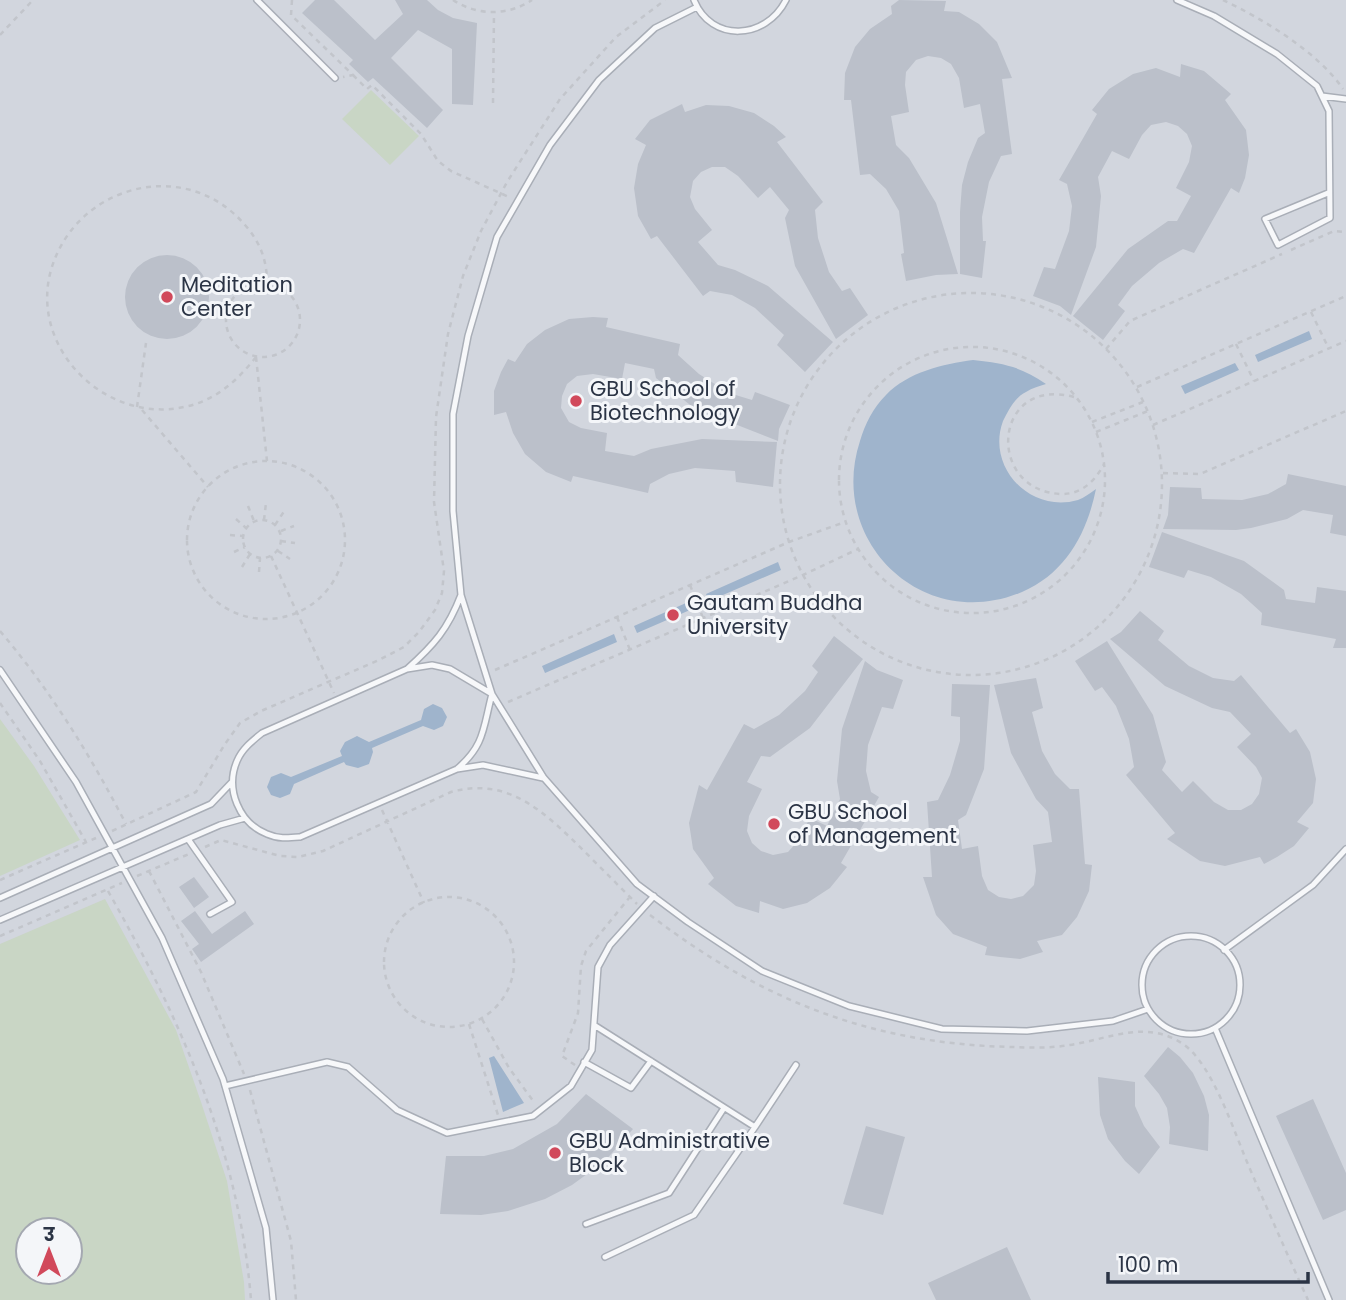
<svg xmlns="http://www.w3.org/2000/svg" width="1346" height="1300" font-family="Poppins,'Noto Sans Devanagari',sans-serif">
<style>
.built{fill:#d2d6de;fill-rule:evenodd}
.green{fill:#c9d6c5;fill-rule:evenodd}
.water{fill:#9fb4cc}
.building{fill:#bbc0ca}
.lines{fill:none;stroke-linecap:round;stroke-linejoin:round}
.lane-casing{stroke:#a9aeb7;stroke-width:8}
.path{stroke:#c2c5cb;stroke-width:2.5;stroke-dasharray:5 5;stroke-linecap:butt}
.lane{stroke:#f7f8fa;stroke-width:5}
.poi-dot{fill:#d1495b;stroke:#f4f6f9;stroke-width:2.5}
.labels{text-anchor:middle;stroke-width:6;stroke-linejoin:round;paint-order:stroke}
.poi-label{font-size:21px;fill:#2b3445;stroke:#f4f6f9;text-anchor:start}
</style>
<rect width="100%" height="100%" fill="#e4e7ec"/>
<path class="built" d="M0,0H1346V1300H0ZM28,1230H70V1272H28Z"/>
<path class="green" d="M371,90L419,136L390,165L342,119Z
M0,719L34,766L80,840L0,876Z
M105,899L176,1030L201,1102L227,1181L244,1282L245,1300H0V944ZM28,1230H70V1272H28Z"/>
<path class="water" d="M1309,331L1312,339L1258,362L1255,355Z
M973,360C1003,363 1022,367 1046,384C1040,386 1032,388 1026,392C1015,397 1008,411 1003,421C986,467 1030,514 1078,500C1084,498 1090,493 1096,489C1087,533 1066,573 1022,592C923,634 827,541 860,441C865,424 873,408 886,395C908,372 943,364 973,360Z
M1235,363L1239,370L1185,394L1181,386Z
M778,562L781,570L709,601L706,594Z
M686,603L690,610L637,633L634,626Z
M614,634L617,642L545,673L542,666Z
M433,704L442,708L447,717L443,726L434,730L423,726L372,748L373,752L369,764L358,768L346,765L344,762L294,784L290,794L280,798L271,795L267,787L271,777L281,773L291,777L342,756L340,751L345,742L357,736L369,742L421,720L424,709Z
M494,1056L524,1103L503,1112L489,1058Z"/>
<path class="building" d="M315,0H334L375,40L403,14L395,0H427L438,10L453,18L477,23L473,105L452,104V49L418,30L391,58L443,110L427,128L373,78L368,82L349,64L353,60L302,13Z
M899,0L946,1L944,11L959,12L979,24L997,42L1012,78L1002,79L1012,154L1001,156L989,182L982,217L983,241H986L982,278L960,274V212L962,185L968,162L978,138L985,133L980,104L964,108L959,78L951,64L941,58L928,56L916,60L906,72L905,85L909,112L891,116L896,145L909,158L936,203L958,274L936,275L906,281L901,254L904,253L899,211L886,189L870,174L860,175L851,100H844L845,73L855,47L870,29L892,14L891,6Z
M1181,64L1204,71L1231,94L1225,100L1246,130L1249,155L1245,178L1239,193L1231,188L1194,253L1183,249L1159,263L1132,286L1118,305L1125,311L1103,340L1073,316L1128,249L1168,221H1177L1191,196L1176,188L1189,162L1192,146L1187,134L1178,126L1166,122L1151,125L1142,135L1129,159L1112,151L1098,177L1101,196L1096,247L1071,315L1060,306L1033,296L1044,267L1055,269L1069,231L1072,206L1067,184L1059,180L1097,114L1092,110L1109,89L1133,74L1156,68L1180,77Z
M682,104L685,112L706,105L729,106L754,113L774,126L786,137L777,142L823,202L815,210L818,238L829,272L842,291L850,288L868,315L836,339L795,266L785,218L789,210L770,187L758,198L738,176L725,167H712L701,172L693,181L690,197L695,209L712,230L698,242L718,265L735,270L768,286L833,342L805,372L777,345L784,335L755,308L732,295L710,291L703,296L657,236L651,239L638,216L634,188L638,164L646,145L635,139L650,120Z
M125 297a42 42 0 1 1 84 0a42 42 0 1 1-84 0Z
M593,317L608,318L606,327L680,344L678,355L699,374L729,393L752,400L755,392L790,405L779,429L778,441L694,408L656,378L654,369L625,363L622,379L593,374L577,376L567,384L562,396L561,408L569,422L581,428L607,433L605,451L634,456L651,449L702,439L777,442L773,487L736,482L735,471L695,468L669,474L650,484L648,493L573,476L571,482L546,472L525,454L513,433L506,412L494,415V391L501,372L508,359L515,362L527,344L545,330L569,319Z
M1288,474L1346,486V536L1330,533L1333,515L1303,510L1287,519L1251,528L1236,530L1163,529L1168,515L1170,487L1201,488L1202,499L1242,500L1268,494L1286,484Z
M1162,532L1244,561L1284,590L1286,599L1315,603L1317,587L1346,591V648H1333L1336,639L1261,625L1262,613L1241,594L1211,577L1188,570L1184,578L1149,567Z
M1140,611L1164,631L1158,640L1189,666L1213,678L1234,681L1241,675L1290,733L1296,729L1310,752L1316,779L1313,803L1297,822L1309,828L1294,846L1277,857L1264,864L1260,857L1225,866L1200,861L1167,839L1175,833L1126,775L1134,767L1129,739L1116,706L1102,687L1095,691L1075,661L1107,641L1153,715L1166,762L1162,770L1182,792L1193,781L1214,802L1228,810H1241L1252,804L1259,794L1262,778L1256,767L1237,747L1251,734L1230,712L1212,708L1165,686L1110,639L1121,632Z
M834,636L863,659L810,728L770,757L761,756L747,782L762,789L749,816L747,831L752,843L761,851L773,855L788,852L797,842L810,818L827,826L840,799L837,781L842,729L865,661L877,670L903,680L893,709L882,707L868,745L866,771L871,792L879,797L841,863L847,867L830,888L807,903L783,909L760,901L759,913L736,906L708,884L714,878L693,849L689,823L699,785L707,790L744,724L754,729L779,715L805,691L818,672L812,666Z
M1036,678L1043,708L1032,712L1042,751L1055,774L1070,789H1079L1085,864L1092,865L1089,891L1077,917L1062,935L1037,941L1043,952L1020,959L1000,957L985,955L987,947L953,934L936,915L923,877H932L927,802L938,800L950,775L960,741V717L951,716L952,684L990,685L984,769L966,815L958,820L962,849L978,846L982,876L988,890L999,897L1011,899L1023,896L1034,885L1036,871L1033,845L1052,842L1048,812L1036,799L1011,753L994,685Z
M194,877L209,897L194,908L179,887Z
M195,911L212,934L245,911L254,924L201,962L192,949L199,944L181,921Z
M1168,1047L1180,1057L1193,1073L1204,1096L1209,1115L1208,1151L1169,1144L1170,1127L1167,1108L1159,1094L1144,1076Z
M1098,1077L1135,1082V1106L1144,1126L1160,1147L1139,1174L1125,1161L1108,1139L1100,1115Z
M586,1094L633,1129L605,1161L572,1185L545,1199L508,1211L481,1215L440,1214L446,1156H484L513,1149L557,1124Z
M1313,1099L1346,1173V1210L1323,1220L1276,1116Z
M866,1126L905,1137L883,1215L843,1204Z
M1007,1247L1031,1300H936L928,1283Z"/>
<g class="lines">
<defs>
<path id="lane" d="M257,0L335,78
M694,0C711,43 766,40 786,0
M1177,0L1214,16L1277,54L1317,86L1329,111L1330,218L1278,245L1265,219L1328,193
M697,7L655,28L599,80L550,145L497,237L468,336L453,414V511L461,595L492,694L544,778L637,884L688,922L762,971L849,1006L942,1029L1027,1031L1113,1021L1148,1009
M1322,96L1346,99
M432,665L450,669L492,694C483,728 485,745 457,769L300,837C288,838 278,839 267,834C239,823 225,789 237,761C242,749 252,741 262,733L407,669Z
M407,669C434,645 448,629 461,595
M0,670L76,782L162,938L223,1079L266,1228L273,1300
M457,769L483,765L543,778
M188,839L232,902L210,914
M0,898L211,804L232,782
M0,920L220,825L245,818
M1142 985a49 49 0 1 1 98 0a49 49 0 1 1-98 0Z
M1224,950L1313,885L1346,849
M594,1025L755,1127L694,1215L605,1257
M1215,1028L1329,1300
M584,1062L631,1088L651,1061
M225,1086L327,1062L348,1067L397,1110L447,1133L533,1116L571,1086L592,1050L598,967L610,945L654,896
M755,1127L796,1065
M586,1224L669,1193L724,1108"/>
</defs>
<use href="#lane" class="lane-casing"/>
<path class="path" d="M292,0L291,15L353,75L343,77
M453,0C477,16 508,16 532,0
M1223,0C1263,19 1318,52 1343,89
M0,35L33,0
M353,75L367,89L372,85L421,134L438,161L451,171L509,197
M493,103L494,13
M1291,250L1334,231L1346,232
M226 320a37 37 0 1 1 74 0a37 37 0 1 1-74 0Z
M780 484a191 191 0 1 1 382 0a191 191 0 1 1-382 0Z
M211,307L227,311
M1311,312L1329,349
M1236,344L1254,381
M839 480a133 133 0 1 1 266 0a133 133 0 1 1-266 0Z
M1106,349L1130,321L1282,254
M256,357C237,381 215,401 184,407C105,424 29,348 51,270C76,184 186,156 245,225C260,242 267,260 267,283
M256,357L267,461
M1137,387L1346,296
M1074,397C992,375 985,492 1062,494C1082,494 1095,481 1104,464
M137,407L146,343
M142,410L208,487
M1092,422L1143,402
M1153,425L1346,341
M1096,432L1148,411
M187 540a79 79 0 1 1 158 0a79 79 0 1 1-158 0Z
M1163,473L1200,474L1346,411
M248,506L254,521
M236,519L246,528
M243 539a19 19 0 1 1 38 0a19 19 0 1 1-38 0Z
M264,520L266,503
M275,525L285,510
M281,531L294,526
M230,535L243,536
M281,541L295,543
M278,551L290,559
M234,552L245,547
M271,556L334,693
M242,567L250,554
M259,572L260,558
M690,585L703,618
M617,617L630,650
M0,631C51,691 90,755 126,824
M495,670L789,542L845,522
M508,702L803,575L858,549
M0,703L40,761L86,842
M382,810L424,903
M112,831L196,792L225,744L240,723L261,711L379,660L404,647L419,632L435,610L442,593L444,571L434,502L436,417L448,334L463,276L481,231L507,182L560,99L616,37L665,0
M205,847L221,840L280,856L298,857L323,851L451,792C509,776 545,813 583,850C601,868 619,886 637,904
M149,871L201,972L244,1074
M137,876L189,854
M0,880L96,838
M108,891C181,1020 239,1150 251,1300
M384 962a65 65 0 1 1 130 0a65 65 0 1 1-130 0Z
M650,915C761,1000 871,1044 1012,1047C1031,1048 1052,1048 1070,1045C1109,1039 1146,1019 1183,1044C1213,1064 1235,1135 1250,1169C1269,1213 1288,1256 1308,1300
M0,936L122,883
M482,1019L509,1068L534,1102
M469,1024L498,1115
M575,1065L562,1056L578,1013L581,966L586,951L629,898
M250,1090L291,1241L296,1300"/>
<use href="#lane" class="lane"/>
</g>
<g class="poi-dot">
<circle cx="167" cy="297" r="7"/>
<circle cx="576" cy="401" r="7"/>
<circle cx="673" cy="615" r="7"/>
<circle cx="774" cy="824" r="7"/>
<circle cx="555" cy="1153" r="7"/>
</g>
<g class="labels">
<g class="poi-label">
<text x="181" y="292">Meditation<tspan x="181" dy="24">Center</tspan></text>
<text x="590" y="396">GBU School of<tspan x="590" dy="24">Biotechnology</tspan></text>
<text x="687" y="610">Gautam Buddha<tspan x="687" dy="24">University</tspan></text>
<text x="788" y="819">GBU School<tspan x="788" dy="24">of Management</tspan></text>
<text x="569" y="1148">GBU Administrative<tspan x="569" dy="24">Block</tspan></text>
</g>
</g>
<g transform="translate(49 1251)"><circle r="33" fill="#f4f6f9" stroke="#a4a8b1" stroke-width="2"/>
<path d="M0-5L12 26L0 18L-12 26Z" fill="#d1495b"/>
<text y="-10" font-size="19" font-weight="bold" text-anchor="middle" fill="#2b3445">उ</text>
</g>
<path d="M1108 1272v10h200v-10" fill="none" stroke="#2b3445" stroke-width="3.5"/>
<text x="1118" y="1272" font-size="21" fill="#2b3445" stroke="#f4f6f9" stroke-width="5" paint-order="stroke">100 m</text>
</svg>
